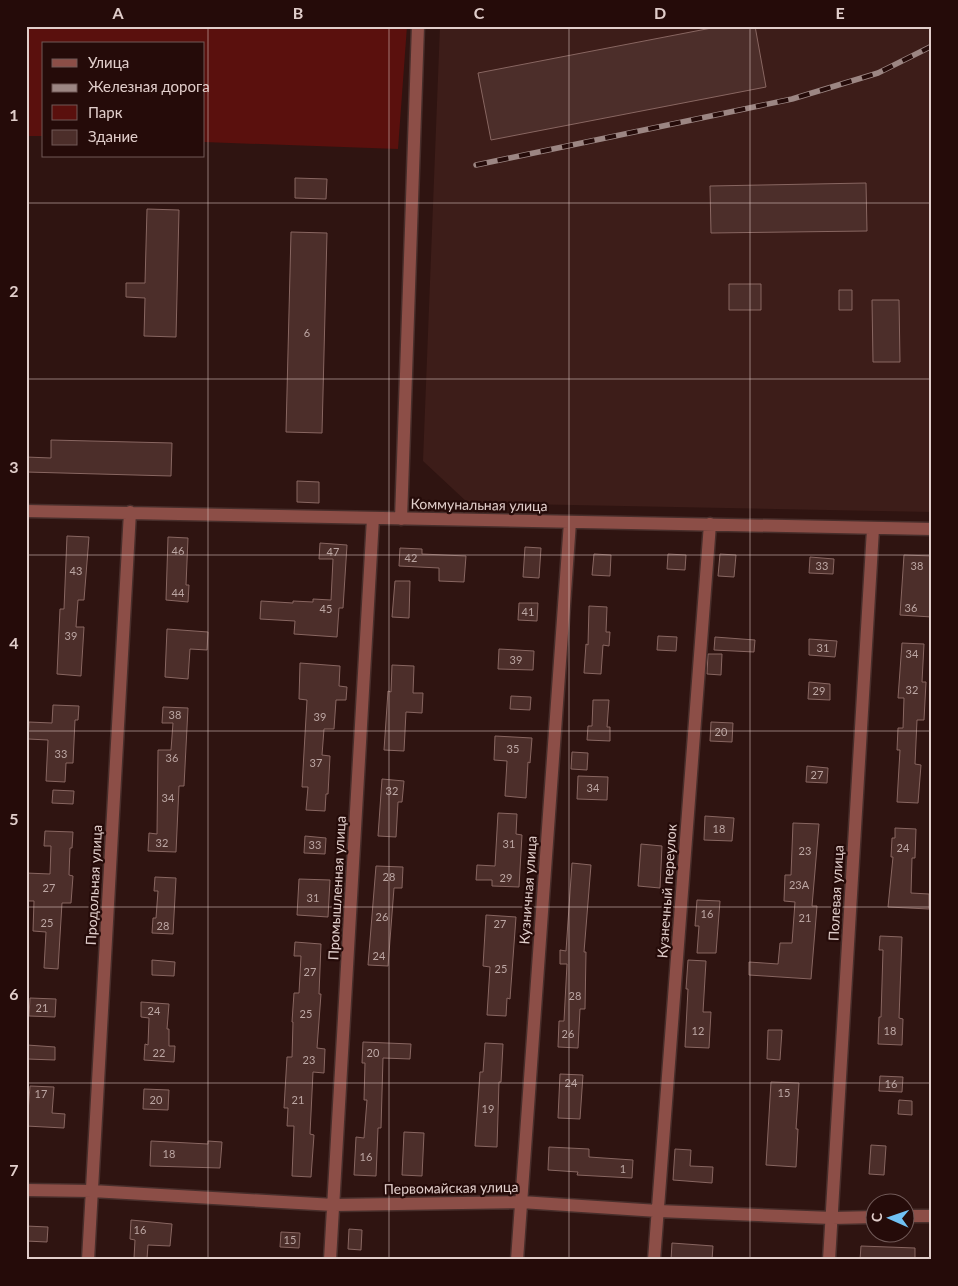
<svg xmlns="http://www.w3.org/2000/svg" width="958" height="1286" font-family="Lato,sans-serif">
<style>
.built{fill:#3d1d19}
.green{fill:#5a100d}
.building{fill:#4c2e2a;stroke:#886661}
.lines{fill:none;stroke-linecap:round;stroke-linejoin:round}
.minor-casing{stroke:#482e2b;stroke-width:15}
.minor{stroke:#8c4e47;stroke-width:12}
.rail-casing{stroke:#9c8683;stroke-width:5.5}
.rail{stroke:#250b09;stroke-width:4;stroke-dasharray:11;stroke-linecap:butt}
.grid{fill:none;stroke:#e1cecb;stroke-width:1;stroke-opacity:0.55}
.labels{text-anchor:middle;stroke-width:4.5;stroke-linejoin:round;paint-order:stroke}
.number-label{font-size:11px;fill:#bca6a3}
.street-label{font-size:14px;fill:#e1cecb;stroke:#250b09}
.neatline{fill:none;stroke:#e1cecb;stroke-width:2}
.grid-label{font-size:16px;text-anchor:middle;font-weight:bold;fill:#e1cecb}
</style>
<rect width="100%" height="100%" fill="#2f1411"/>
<path class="built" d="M440,26H932V512L468,503L423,461Z"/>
<path class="green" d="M26,26H407L398,149L204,142V44H44V136H26Z"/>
<path class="building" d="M722,26H755L766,87L491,140L478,73Z
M295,178L327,179L326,199L295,198Z
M866,183L867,231L711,233L710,186Z
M147,209L179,210L176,337L144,336L145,298L126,297V283H145Z
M291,232L327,233L322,433L286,432Z
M729,284H761V310H729Z
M839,290H852V310H839Z
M872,300H899L900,362H873Z
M51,440L172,443L171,476L26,472V457L51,458Z
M297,481L319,482V503L297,502Z
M67,536L89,537L84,600H78L76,627H84L81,676L57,674L60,609H64Z
M168,537L188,538L186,585H189L188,602L166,600Z
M320,543L347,545L343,608H339L337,637L294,634L295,621L260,619L261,601L293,603V601L313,602V599L331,600L333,559H319Z
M525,547L541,548L539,578L523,577Z
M400,548L422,549V554L466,556L464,582L439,581V568L399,566Z
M594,554L611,555L610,576L592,575Z
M668,554L686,555L685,570L667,569Z
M720,554L736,555L734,577L718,576Z
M904,555L932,556V617L900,615Z
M810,557L834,559L833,574L809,573Z
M395,581H410L409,618L392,617Z
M519,603H538L537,621L518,620Z
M589,606L607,607L606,632H610L609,646L603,645L601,674L584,673L586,644L588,645Z
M167,629L208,632L207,650L190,649L188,679L165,677Z
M658,636L677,637L676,651L657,650Z
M715,637L755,640L754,652L714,650Z
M809,639L837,641L835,657L809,655Z
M902,643L924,644L922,682H926L924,720H917L915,764L921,765L918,803L897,802L900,750H897L898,728H903L904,698H898Z
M499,649L534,651L533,670L498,669Z
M708,654H722L721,675L707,674Z
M300,663L340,666L339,686L347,687L346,700H336L334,729H324L322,755L330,756L328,794H326L325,811L306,810L308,787H302L307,700L299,699Z
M392,665L414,666L413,693H423L422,713L406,712L404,751L384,750L388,691L391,692Z
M809,682L830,684V700L808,699Z
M511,696L531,697L530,710L510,709Z
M593,700H609L607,727H610V741L587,740L588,726H592Z
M53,705L79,706L78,720H75L73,763H66L65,782L46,781L48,740L28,739L29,722L52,723Z
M163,707L188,708L184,786H179L176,852L148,851L149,833L157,834L158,750H171L173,723H162Z
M711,722L733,723L732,742L710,741Z
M495,736L532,738L530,763L528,762L526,798L505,796L507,761L494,760Z
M572,752L588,753L587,770L571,769Z
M807,766L828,768L827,783L806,782Z
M578,776L608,777L607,800L577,799Z
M382,779L404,781L402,802H398L396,837L378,836Z
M53,790L74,791L73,804L52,803Z
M498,813L517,814L516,834L522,835L519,887L492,886V880H476L477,865L495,866Z
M705,816L734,818L732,841L704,840Z
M793,823L819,824L812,906H817L811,979L749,975V962L778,964L780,943H792L795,902L784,901L785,875H791Z
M895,828L916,829L915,858H912L911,893L929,894V909L888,907L893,857H891L892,838H895Z
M45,831L73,832L72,848H70L69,875L73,876L71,903H62L58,969L44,968L46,932L33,931L34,901H26V873L50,874L51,846H44Z
M305,836L326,838L325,854L304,853Z
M641,844L662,846L660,888L638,886Z
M572,863L591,865L584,952H586L585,1009H580L578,1048L558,1047L559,1021H564L567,964H560V950L566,951Z
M376,866L403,867L402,888H394L388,966L368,965Z
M155,877L176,878L173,934L152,933L153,918H156L158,891H154Z
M299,879L330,880L328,917L297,915Z
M697,900L720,901L716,953H697L699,926H695Z
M486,915L516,917L510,999L507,998L506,1016L487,1015L490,967L483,966Z
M880,936L902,937L899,1018L903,1019L902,1045L878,1044L879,1017H881L883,950H879Z
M295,942L321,944L319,994H321L317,1048L325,1049L324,1073L313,1072L310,1134L314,1135L311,1177L292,1176L294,1126H287L288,1108H284L287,1057H292L293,1022H292L294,993H299L301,956H294Z
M152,960L175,962L174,976L152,975Z
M688,960L706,961L703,1012H711L709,1048L685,1047L688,989H686Z
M30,998L56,999L55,1017L29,1016Z
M141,1002L169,1004L167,1029H169V1046H175L174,1062L144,1060L145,1044L148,1045L149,1018L141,1017Z
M768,1030H782L780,1060L767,1059Z
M363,1042L411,1044L410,1059L383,1058L381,1128H378L376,1176L354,1175L356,1137L364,1138L367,1100H364L365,1063H362Z
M485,1043L503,1044L501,1082H499L497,1147L475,1146L480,1072H483Z
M27,1045L55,1047V1060L27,1059Z
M560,1074L583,1075L580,1119L558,1118Z
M880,1076L903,1077L902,1092L879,1091Z
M771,1082L799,1083L796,1129H798L796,1167L766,1165Z
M30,1086L54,1087L52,1113L65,1114L64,1128L26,1126V1112H28Z
M144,1089L169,1090L168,1110L143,1109Z
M899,1100L912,1101V1115L898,1114Z
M404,1132L424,1133L422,1176L402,1175Z
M151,1141L208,1144V1141L222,1142L220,1168L150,1166Z
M871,1145L886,1146L884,1175L869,1174Z
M549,1147L589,1149V1157L633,1160L632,1178L577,1175L578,1172L548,1170Z
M675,1149L691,1150L690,1166L713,1167L712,1183L673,1180Z
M131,1220L172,1224L170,1246L148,1245L147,1259L134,1258L135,1240L130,1239Z
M26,1226L48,1227L47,1242L26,1241Z
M349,1229L362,1230L361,1250L348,1249Z
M281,1232L300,1233L299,1248L280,1247Z
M672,1243L713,1246L712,1260H671Z
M861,1246L915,1248V1260H860Z"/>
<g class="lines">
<defs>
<path id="minor" d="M26,511L932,529
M401,519L418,26
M26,1190L92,1191L334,1205L521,1202L658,1211L832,1218L876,1217
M906,1216H932
M88,1260L130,512
M330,1260L373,518
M517,1260L570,522
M654,1260L710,524
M829,1260L873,529"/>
</defs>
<use href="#minor" class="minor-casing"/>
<use href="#minor" class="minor"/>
<defs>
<path id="rail" d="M476,165L792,99L878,73L932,46"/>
</defs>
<use href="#rail" class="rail-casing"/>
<use href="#rail" class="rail"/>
</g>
<path class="grid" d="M208,26V1260M389,26V1260M569,26V1260M750,26V1260M26,203H932M26,379H932M26,555H932M26,731H932M26,907H932M26,1083H932"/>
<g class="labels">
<g class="number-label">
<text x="307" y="337">6</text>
<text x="178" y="555">46</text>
<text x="333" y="556">47</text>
<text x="411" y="562">42</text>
<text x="822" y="570">33</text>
<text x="917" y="570">38</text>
<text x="76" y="575">43</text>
<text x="178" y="597">44</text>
<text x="911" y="612">36</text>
<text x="326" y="613">45</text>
<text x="528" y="616">41</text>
<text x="71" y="640">39</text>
<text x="823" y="652">31</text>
<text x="912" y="658">34</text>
<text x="516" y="664">39</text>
<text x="912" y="694">32</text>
<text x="819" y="695">29</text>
<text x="175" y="719">38</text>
<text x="320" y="721">39</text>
<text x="721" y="736">20</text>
<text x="513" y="753">35</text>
<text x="61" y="758">33</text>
<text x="172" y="762">36</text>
<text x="316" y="767">37</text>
<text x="817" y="779">27</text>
<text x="593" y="792">34</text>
<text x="392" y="795">32</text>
<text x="168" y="802">34</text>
<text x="719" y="833">18</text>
<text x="162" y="847">32</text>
<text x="509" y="848">31</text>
<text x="315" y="849">33</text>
<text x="903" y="852">24</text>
<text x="805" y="855">23</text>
<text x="389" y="881">28</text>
<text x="506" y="882">29</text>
<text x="799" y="889">23А</text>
<text x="49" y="892">27</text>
<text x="313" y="902">31</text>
<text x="707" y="918">16</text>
<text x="382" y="921">26</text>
<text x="805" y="922">21</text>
<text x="47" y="927">25</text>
<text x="500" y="928">27</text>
<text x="163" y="930">28</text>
<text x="379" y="960">24</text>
<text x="501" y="973">25</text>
<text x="310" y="976">27</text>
<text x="575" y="1000">28</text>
<text x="42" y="1012">21</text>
<text x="154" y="1015">24</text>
<text x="306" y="1018">25</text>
<text x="698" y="1035">12</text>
<text x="890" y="1035">18</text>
<text x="568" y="1038">26</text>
<text x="159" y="1057">22</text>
<text x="373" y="1057">20</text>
<text x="309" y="1064">23</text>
<text x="571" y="1087">24</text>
<text x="891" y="1088">16</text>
<text x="784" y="1097">15</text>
<text x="41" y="1098">17</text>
<text x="156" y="1104">20</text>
<text x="298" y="1104">21</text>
<text x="488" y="1113">19</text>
<text x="169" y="1158">18</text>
<text x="366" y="1161">16</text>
<text x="623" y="1173">1</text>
<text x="140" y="1234">16</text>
<text x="290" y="1244">15</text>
</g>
<g class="street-label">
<text transform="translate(479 505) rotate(1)" y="5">Коммунальная улица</text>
<text transform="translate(94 885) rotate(-87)" y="5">Продольная улица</text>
<text transform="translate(337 888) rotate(-87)" y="5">Промышленная улица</text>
<text transform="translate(528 890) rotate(-86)" y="5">Кузничная улица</text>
<text transform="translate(667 891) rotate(-86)" y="5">Кузнечный переулок</text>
<text transform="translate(836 893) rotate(-87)" y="5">Полевая улица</text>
<text transform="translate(451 1188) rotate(-1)" y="5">Первомайская улица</text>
</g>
</g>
<rect width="958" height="1286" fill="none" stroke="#250b09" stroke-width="55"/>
<rect x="42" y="42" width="162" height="115" fill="#250b09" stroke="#705957"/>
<rect x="52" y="59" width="25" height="8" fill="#8c4e47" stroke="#705957"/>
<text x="88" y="68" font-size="15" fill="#e1cecb">Улица</text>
<rect x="52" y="84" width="25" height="8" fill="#9c8683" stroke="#705957"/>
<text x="88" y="92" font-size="15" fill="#e1cecb">Железная дорога</text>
<rect x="52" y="105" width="25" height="15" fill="#5a100d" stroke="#705957"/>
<text x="88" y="118" font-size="15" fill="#e1cecb">Парк</text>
<rect x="52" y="130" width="25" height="15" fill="#4c2e2a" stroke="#705957"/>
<text x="88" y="142" font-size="15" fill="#e1cecb">Здание</text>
<g transform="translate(890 1218) rotate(272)"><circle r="24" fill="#250b09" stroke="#705957"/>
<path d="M0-4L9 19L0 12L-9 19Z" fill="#70c1f4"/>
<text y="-8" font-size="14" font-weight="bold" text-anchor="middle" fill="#e1cecb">С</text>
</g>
<rect x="28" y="28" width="902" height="1230" class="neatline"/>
<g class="grid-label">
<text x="118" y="19">A</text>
<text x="298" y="19">B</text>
<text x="479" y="19">C</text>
<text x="660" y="19">D</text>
<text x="840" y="19">E</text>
<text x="14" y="121">1</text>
<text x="14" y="297">2</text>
<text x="14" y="473">3</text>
<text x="14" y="649">4</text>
<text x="14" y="825">5</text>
<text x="14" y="1000">6</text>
<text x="14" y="1176">7</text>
</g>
</svg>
